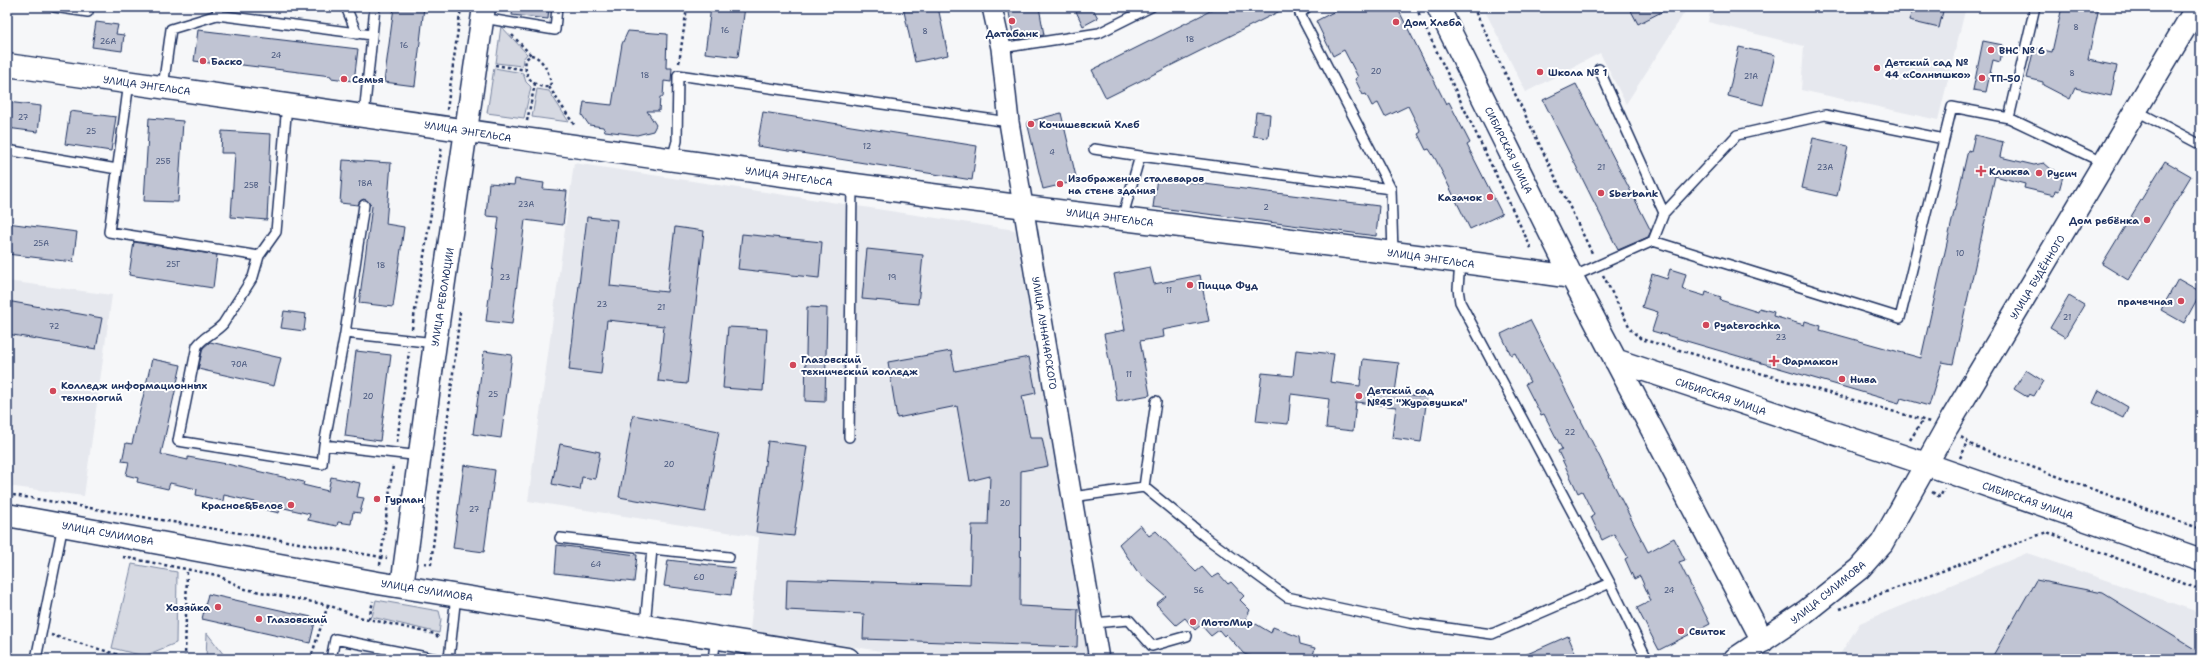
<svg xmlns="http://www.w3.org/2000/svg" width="2208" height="666" font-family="'Shantell Sans',sans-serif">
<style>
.built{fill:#e6e8ee}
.green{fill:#d6d9e2;stroke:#7884a0}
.building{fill:#c0c4d3;stroke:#1b2f5e}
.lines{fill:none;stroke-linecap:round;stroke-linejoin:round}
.lane-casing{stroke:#1b2f5e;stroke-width:12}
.street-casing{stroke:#1b2f5e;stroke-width:22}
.secondary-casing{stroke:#1b2f5e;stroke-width:25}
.path{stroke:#1b2f5e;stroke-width:2.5;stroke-dasharray:3 3;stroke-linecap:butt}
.lane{stroke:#fff;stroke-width:9}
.street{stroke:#fff;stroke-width:19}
.secondary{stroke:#fff;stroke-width:22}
.poi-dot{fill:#d1495b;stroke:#fff;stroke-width:1.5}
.labels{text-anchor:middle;stroke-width:4;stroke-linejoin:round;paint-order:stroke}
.number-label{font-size:8px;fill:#44547b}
.poi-label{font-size:10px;font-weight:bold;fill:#1b2f5e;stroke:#fff;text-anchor:start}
.street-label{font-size:10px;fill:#1b2f5e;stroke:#fff}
</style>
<rect width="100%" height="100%" fill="#f6f7f9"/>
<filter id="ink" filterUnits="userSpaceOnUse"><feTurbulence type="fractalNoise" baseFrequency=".025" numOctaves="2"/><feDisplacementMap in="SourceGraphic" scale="8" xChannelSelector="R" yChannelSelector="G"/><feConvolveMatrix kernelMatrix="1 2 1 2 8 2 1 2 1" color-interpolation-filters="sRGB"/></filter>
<g filter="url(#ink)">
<path class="built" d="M1483,7H1688L1626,104L1600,53L1526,92Z
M1711,7H1966L1938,120L1801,90L1804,46L1708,22Z
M574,163L1015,230L1092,659H933L750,631L759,537L528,501Z
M7,281L112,295L84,496L7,486Z
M2027,553L2201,613V659H1837L1860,623Z"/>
<path class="green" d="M501,26L527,54L523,59L522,66L496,63Z
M494,68L523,73L526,82L531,87L524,118L487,113Z
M537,89L549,91L569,122L532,117Z
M132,564L177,572L176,643L144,656L112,648Z
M376,600L439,611L441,619L439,633L372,617Z
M207,633L227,659H206Z"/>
<path class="building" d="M394,7H424L415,86L384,82Z
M513,7H549L548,19L512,15Z
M711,7H745L738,57L705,53Z
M903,7H938L948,55L915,62Z
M1008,7H1039L1044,35L1014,40Z
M1074,7H1092L1098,18L1083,26Z
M1218,7H1288L1106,98L1092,70Z
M1343,7H1397L1446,104L1449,102L1470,143L1467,145L1502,214L1470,229L1436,160L1429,149L1426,150L1418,134L1421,132L1408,106L1385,117L1378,103L1372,106L1366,94L1363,95L1355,79L1358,77L1344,50L1333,56L1316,21Z
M1629,7H1671L1638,24Z
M1913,7H1944L1939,28L1909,21Z
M2062,7H2099L2088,60L2117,66L2111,96L2075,88L2070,99L2043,85V82L2027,78L2034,48L2052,52Z
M96,22L118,25L116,34L124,35L122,51L92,47Z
M198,30L358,49L354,81L331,78V76L218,62V64L194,61Z
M628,31L667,34L666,68H672L671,82L664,81L663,97H660L659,111H647L656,125L653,131L637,135L605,131L603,127L589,125L582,115L584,102L612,105L622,44Z
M1983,41L2003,45L2000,62L1993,60L1986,92L1973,90Z
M1739,47L1775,55L1763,105L1728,96Z
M1576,84L1651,231L1648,237L1618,250L1543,100Z
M7,102L41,106L38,132L7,128Z
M70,111L116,117L111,151L65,144Z
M763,112L977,146L972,180L757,146Z
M1256,112L1270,114L1268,138L1253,136Z
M1061,113L1077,181L1043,189L1027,122Z
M149,118L183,121L178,202L144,201Z
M222,131L271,134L267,220L231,217L235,153H221Z
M1975,135L2003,142L2000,157L2034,165L2044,163L2051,169L2055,170L2054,175L2063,176L2059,191L2055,190L2054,195L2024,188L2025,184L1995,176L1953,364L1942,362L1929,406L1901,398L1899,403L1652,331L1658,312L1642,307L1652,274L1667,279L1670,269L1686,274L1682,289L1705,296L1706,292L1721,297L1720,300L1758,312L1759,308L1774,312L1773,316L1804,325L1805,321L1821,326L1820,330L1921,358L1968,150L1971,151Z
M1813,138L1848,146L1837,196L1802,188Z
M343,160L391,163L386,224L404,227L393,307L359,303L372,206L364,199L360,201L358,205L340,203Z
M2165,161L2191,176L2128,280L2102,264Z
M1157,178L1379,206L1376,236L1153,207Z
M515,179L544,183L543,189L567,191L563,225L525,220L512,324L486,321L499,217L486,216L489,183L514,185Z
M587,217L617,220L610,286L667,292L675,227L704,231L687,384L658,381L664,326L607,320L601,374L569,370Z
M7,223L77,232L73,262L7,254Z
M742,234L822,242L819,278L738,269Z
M134,242L217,255L213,288L129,275Z
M867,249L923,255L918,304L862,299Z
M1150,267L1154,284L1200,275L1209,321L1163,330L1164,337L1140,341L1150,395L1117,401L1104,334L1125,330L1114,274Z
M2178,279L2201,292L2184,323L2161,310Z
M2069,296L2084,305L2065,337L2050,328Z
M7,301L102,318L96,349L7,334Z
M807,307L827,308L825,402L805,401Z
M284,311L306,314L304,331L281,328Z
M1530,320L1648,552L1674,538L1685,560L1679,562L1710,624L1659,650L1637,608L1651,601L1640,576L1634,579L1625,559L1628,557L1614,534L1602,540L1591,517L1594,515L1582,491L1578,493L1558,451L1562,449L1544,414L1541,415L1525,384L1530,382L1515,353L1511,355L1501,334Z
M728,327L767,329L763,391L723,388Z
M210,342L281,358L274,386L198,369L203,348Z
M1296,350L1334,354L1330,382L1360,386L1363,359L1399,363L1395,393L1427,397L1421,442L1392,438L1396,407L1356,402L1353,431L1326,428L1329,399L1291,394L1288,424L1256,421L1262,373L1293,376Z
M356,351L391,355L380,441L345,436Z
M484,351L512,355L501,438L473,434Z
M951,351L955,371L1029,357L1036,393L1022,396L1030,438H1042L1048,466L1021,471L1020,606L1078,609L1077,647L863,639L864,614L786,610L787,579L970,585L972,525H988L990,476L970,481L957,406L897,418L888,362Z
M152,359L181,365L161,454L188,460V457L227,464L304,482L303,485L328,491L331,477L360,483L357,497L364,498L360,513L353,512L351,524L338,522L337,526L308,520L310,514L280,507L279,513L254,507L255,502L224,495L223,501L196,495L197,489L170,483L168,489L137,482L138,478L126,475L129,462L122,461L126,443L132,444Z
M2026,370L2043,381L2034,396L2029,394L2027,397L2014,389Z
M2099,390L2128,407L2123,418L2093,403Z
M633,415L719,431L705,512L619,497Z
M768,441L807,446L794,536L756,532Z
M560,444L600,452L595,479L582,477L580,490L552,484Z
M464,465L495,470L484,552L453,548Z
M1140,525L1149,536L1156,531L1196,572L1202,567L1212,578L1219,574L1228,584L1231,582L1244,596L1240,600L1250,610L1246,618L1271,633L1273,627L1299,637L1300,644L1315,648L1312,659H1260L1244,654L1226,634L1224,636L1219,630L1211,636L1201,625L1195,630L1185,618L1176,625L1156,604L1166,596L1137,571L1119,544Z
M557,545L637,555L634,582L555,573Z
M668,560L735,568L731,595L664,586Z
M2036,580L2103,593L2201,653V659H1991Z
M208,594L316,618L310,643L202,619Z
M1568,636L1578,659H1516Z"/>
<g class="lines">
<defs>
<path id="lane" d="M54,7L88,12V7
M218,7L217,15L372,35
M346,7L357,34
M483,18L555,30L557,7
M1001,48L1099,33L1151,7
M1599,69L1664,213L1653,241
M129,82L109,232L259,256
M163,87L171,29L217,15
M287,104L276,232L259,256L253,277L223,324C215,333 204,336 197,346L178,441L322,464L324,445
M2135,110L2201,145
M364,115L375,7
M2009,118L2035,7
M1094,149L1140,156
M7,150L117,169
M672,159L677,141L678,75L1009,122
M1391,189L1393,253
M364,205L345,333L435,343
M1664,213L1737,135L1825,115L1944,139
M1122,219L1140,156L1391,189L1300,14L1307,7
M1460,262L1458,289L1460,302L1610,583L1647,659
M1572,277L1653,241L1900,318L1952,107L2009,118L2104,163
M345,333L324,445L421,456
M849,437L852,185
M1144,487L1156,401
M1072,497L1144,487L1209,540L1287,597L1410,623L1492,634L1610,583
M560,538L652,549
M1093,623L1129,620L1152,646L1187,636
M645,626L652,549L729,557
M36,659L63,525
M331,659L335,639L436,659
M449,659L456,595
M713,659L716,638"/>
<path id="street" d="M992,7L1001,48L1009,122L1099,659"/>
<path id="secondary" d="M1438,7L1572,277L1763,641
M7,65C290,105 572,147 855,185C1094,217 1333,243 1572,277
M1615,360L1926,464L2201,560
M7,515L378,583L848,659
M402,586L435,343L484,7
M1735,659L1805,612L1859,569L1882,543L1947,427L2197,7"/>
</defs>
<use href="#lane" class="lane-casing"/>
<use href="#street" class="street-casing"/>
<use href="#secondary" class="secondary-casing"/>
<path class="path" d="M1416,7L1420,16
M1473,7L1593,255
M1426,29L1532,250
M512,35L531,55
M531,55C542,57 549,72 551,83L549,87C532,88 523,75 526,59Z
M679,63L687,7
M495,65L526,70
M549,87L575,126
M447,110L461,7
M527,121L535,84
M1603,275L1631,330L1641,339L1930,422
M412,329L442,146
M1961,437L1972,445L2201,529
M1910,440L1923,420
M397,442L409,352
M1960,458L1968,442
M1932,492L1940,497L1944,489
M7,494L387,558
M123,557L217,575L245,589L328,605L359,617L435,634L440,639
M424,563L431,564L460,312
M380,565L393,465
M1840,609L2047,532L2201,590
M369,619L373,601
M51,635L133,659
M461,655L470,659
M185,659L187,570
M309,659L311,657L328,605"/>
<use href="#lane" class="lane"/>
<use href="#street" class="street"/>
<use href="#secondary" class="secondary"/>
</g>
</g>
<g class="poi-dot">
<circle cx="1012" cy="21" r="4"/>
<circle cx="1396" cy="22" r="4"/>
<circle cx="1991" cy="50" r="4"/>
<circle cx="203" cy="61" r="4"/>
<circle cx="1877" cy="68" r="4"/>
<circle cx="1540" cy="72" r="4"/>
<circle cx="1982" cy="78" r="4"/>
<circle cx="344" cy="79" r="4"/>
<circle cx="1031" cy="124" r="4"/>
<path d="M1979 165h4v4h4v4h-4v4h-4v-4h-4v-4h4z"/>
<circle cx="2039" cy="173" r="4"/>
<circle cx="1060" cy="184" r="4"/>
<circle cx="1601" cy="193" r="4"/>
<circle cx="1490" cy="197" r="4"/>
<circle cx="2147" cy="220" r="4"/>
<circle cx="1190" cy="285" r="4"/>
<circle cx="2181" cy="301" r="4"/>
<circle cx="1706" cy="325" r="4"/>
<path d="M1772 355h4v4h4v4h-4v4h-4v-4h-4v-4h4z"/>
<circle cx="793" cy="365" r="4"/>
<circle cx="1842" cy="379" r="4"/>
<circle cx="53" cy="391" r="4"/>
<circle cx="1359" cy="396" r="4"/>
<circle cx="377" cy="499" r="4"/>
<circle cx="291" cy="505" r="4"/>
<circle cx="218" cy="607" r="4"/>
<circle cx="259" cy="619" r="4"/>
<circle cx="1193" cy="622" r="4"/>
<circle cx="1681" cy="631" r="4"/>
</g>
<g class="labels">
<g class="number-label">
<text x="2076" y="30">8</text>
<text x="725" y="33">16</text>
<text x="925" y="34">8</text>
<text x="1190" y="42">18</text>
<text x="108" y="44">26А</text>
<text x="404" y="48">16</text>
<text x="276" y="58">24</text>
<text x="1376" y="74">20</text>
<text x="2072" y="76">8</text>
<text x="645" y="78">18</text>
<text x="1751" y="79">21А</text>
<text x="23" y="120">27</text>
<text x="91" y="134">25</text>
<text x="867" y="149">12</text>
<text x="1052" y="155">4</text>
<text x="163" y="164">25Б</text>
<text x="1601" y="170">21</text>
<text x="1825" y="170">23А</text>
<text x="365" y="186">18А</text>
<text x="251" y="188">25В</text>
<text x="526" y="207">23А</text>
<text x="1266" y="210">2</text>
<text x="41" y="246">25А</text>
<text x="1960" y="256">10</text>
<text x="173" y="267">25Г</text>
<text x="381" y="268">18</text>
<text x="505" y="280">23</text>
<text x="892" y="280">19</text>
<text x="1169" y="293">11</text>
<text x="602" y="307">23</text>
<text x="661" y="310">21</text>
<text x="2067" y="320">21</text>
<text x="54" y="329">72</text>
<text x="1781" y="340">23</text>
<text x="239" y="367">70А</text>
<text x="1129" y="377">11</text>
<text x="493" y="397">25</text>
<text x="368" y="399">20</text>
<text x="1570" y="435">22</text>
<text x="669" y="467">20</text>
<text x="1005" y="506">20</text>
<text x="474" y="512">27</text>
<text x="596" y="567">64</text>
<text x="699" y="580">60</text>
<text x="1199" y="593">56</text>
<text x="1669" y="593">24</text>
</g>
<g class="poi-label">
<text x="1404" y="26">Дом Хлеба</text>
<text x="1012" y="37" text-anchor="middle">Датабанк</text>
<text x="1999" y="54">ВНС № 6</text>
<text x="211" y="65">Баско</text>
<text x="1885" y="66">Детский сад №<tspan x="1885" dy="12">44 «Солнышко»</tspan></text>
<text x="1548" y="76">Школа № 1</text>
<text x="1990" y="82">ТП-50</text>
<text x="352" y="83">Семья</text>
<text x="1039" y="128">Кочишевский Хлеб</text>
<text x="1989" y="175">Клюква</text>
<text x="2047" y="177">Русич</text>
<text x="1068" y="182">Изображение сталеваров<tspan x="1068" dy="12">на стене здания</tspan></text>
<text x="1609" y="197">Sberbank</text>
<text x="1482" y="201" text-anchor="end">Казачок</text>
<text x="2139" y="224" text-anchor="end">Дом ребёнка</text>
<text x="1198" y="289">Пицца Фуд</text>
<text x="2173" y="305" text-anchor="end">прачечная</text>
<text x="1714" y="329">Pyaterochka</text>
<text x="801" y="363">Глазовский<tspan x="801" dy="12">технический колледж</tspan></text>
<text x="1782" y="365">Фармакон</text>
<text x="1850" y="383">Нива</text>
<text x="61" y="389">Колледж информационных<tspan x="61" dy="12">технологий</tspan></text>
<text x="1367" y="394">Детский сад<tspan x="1367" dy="12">№45 "Журавушка"</tspan></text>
<text x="385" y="503">Гурман</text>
<text x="283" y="509" text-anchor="end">Красное&amp;Белое</text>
<text x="210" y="611" text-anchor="end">Хозяйка</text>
<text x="267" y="623">Глазовский</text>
<text x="1201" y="626">МотоМир</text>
<text x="1689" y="635">Свиток</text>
</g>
<g class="street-label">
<text transform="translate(147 85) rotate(8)" y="4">УЛИЦА ЭНГЕЛЬСА</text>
<text transform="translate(468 131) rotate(9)" y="4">УЛИЦА ЭНГЕЛЬСА</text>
<text transform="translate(1509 150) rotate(64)" y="4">СИБИРСКАЯ УЛИЦА</text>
<text transform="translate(789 176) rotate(8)" y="4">УЛИЦА ЭНГЕЛЬСА</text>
<text transform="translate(1110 217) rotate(7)" y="4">УЛИЦА ЭНГЕЛЬСА</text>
<text transform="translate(1431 258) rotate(8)" y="4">УЛИЦА ЭНГЕЛЬСА</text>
<text transform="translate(2037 277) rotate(-59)" y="4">УЛИЦА БУДЁННОГО</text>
<text transform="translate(442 297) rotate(-81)" y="4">УЛИЦА РЕВОЛЮЦИИ</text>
<text transform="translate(1045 333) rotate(81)" y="4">УЛИЦА ЛУНАЧАРСКОГО</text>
<text transform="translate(1721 396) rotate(19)" y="4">СИБИРСКАЯ УЛИЦА</text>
<text transform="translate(2028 500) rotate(19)" y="4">СИБИРСКАЯ УЛИЦА</text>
<text transform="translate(108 533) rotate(10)" y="4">УЛИЦА СУЛИМОВА</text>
<text transform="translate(427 590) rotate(9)" y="4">УЛИЦА СУЛИМОВА</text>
<text transform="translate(1828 592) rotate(-39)" y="4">УЛИЦА СУЛИМОВА</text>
</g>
</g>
<rect width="2208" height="666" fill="none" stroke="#fff" stroke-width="24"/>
<rect x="12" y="12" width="2184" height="642" fill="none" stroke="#1b2f5e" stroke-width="1.5" filter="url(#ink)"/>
</svg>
